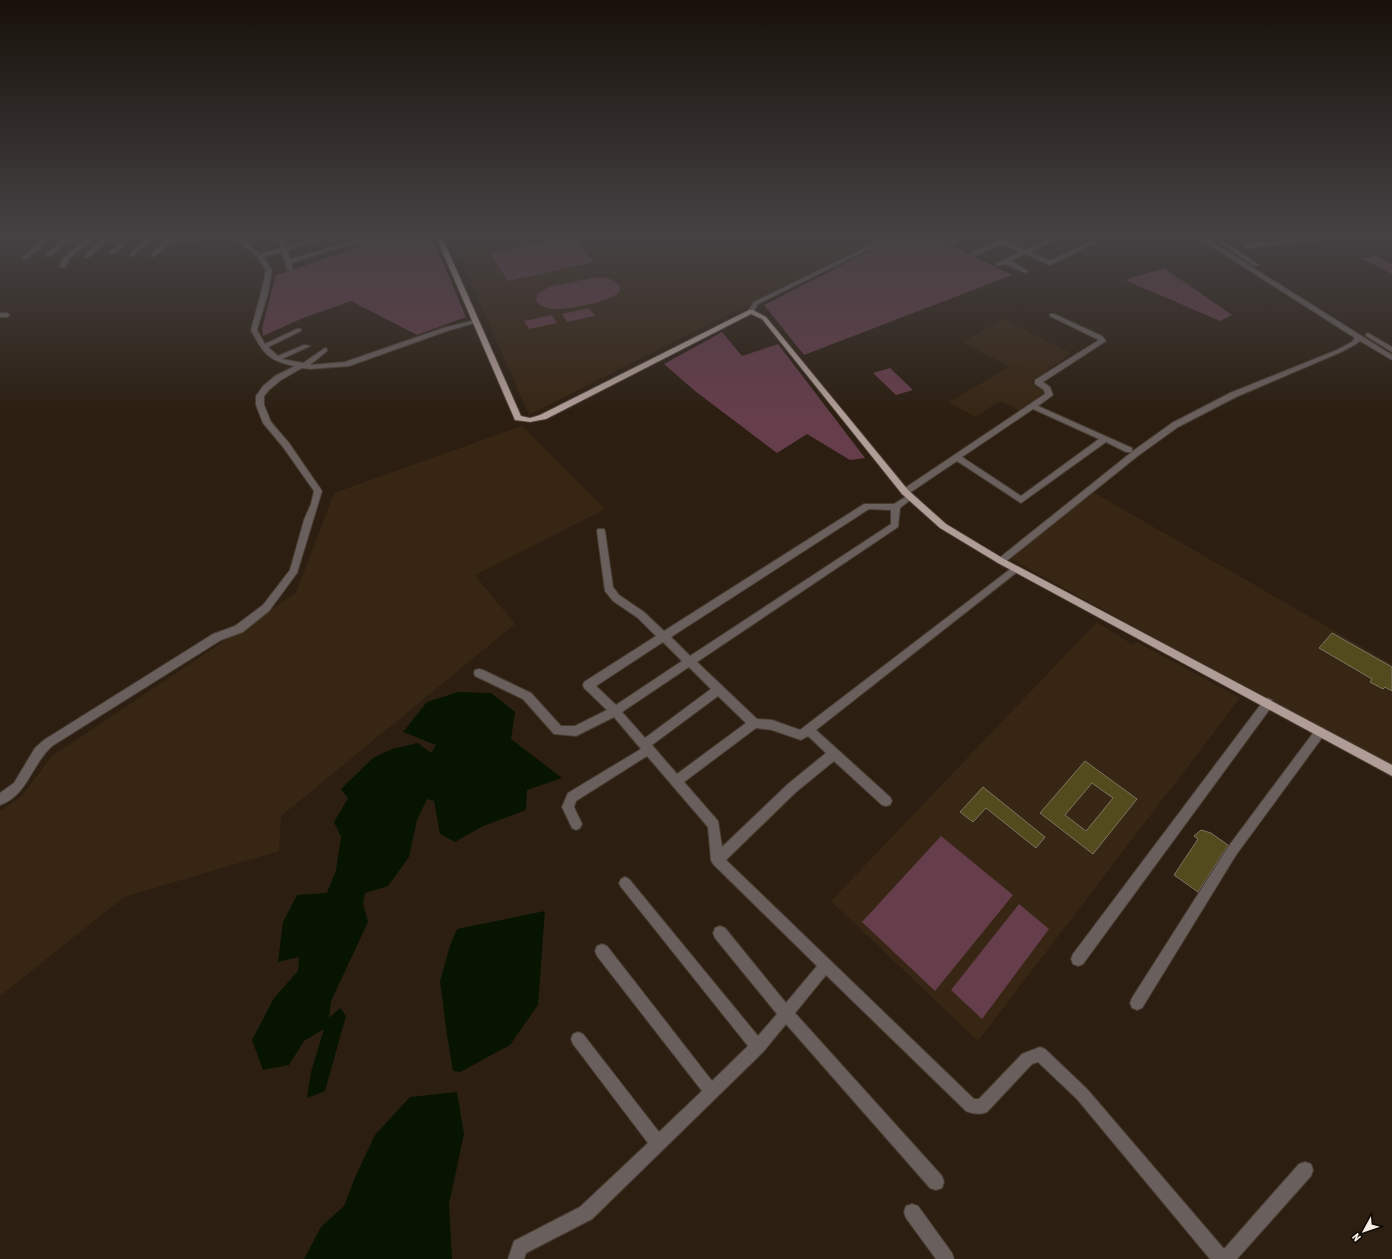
<svg xmlns="http://www.w3.org/2000/svg" width="1392" height="1259" font-family="'Asap Condensed',sans-serif">
<style>
.built{fill:#372614}
.green{fill:#653d4b}
.water{fill:#061400}
.building{fill:#534b1e;stroke:#797561;fill-rule:evenodd}
.lines{fill:none;stroke-linecap:round;stroke-linejoin:round}
.minor-casing{stroke:#483c30;stroke-width:2}
.major-casing{stroke:#483c30;stroke-width:2}
.minor{fill:#695f5d;fill-rule:evenodd}
.major{fill:#b19d98;fill-rule:evenodd}
</style>
<rect width="100%" height="100%" fill="#2c1f12"/>
<path class="built" d="M451,237H883L529,415Z
M1003,319L1071,353L1032,381L1046,393L1020,411L1000,401L975,417L949,402L1009,367L963,342Z
M522,426L605,509L475,575L515,624L281,816L279,851L124,897L0,996V811L22,796L51,757L296,593L334,493Z
M1091,491L1392,664V765L1248,689L1011,559Z
M1097,622L1133,645L1137,642L1240,698L978,1041L831,901Z"/>
<path class="green" d="M350,237H432L466,317L417,335L351,301L303,318L263,336L262,328L276,275L360,247Z
M572,237L594,262L508,281L490,254Z
M897,237H933L1012,275L804,355L764,305Z
M1376,256L1392,264V274L1361,258Z
M1164,268L1232,315L1220,321L1125,280Z
M591,278C601,277 613,277 620,286V291C612,302 566,310 552,309C546,308 540,306 536,301L537,294L549,287Z
M589,308L595,316L567,322L562,314Z
M552,315L557,323L529,329L524,321Z
M722,332L742,356L778,344L865,458L850,460L807,434L777,453L695,391L664,364Z
M890,368L913,390L896,395L873,373Z
M941,836L1013,895L935,991L862,922Z
M1019,904L1049,929L982,1019L951,990Z"/>
<path class="water" d="M458,692L491,693L515,712L511,739L562,778L527,790L526,810L483,826L455,842L440,834L434,801L427,799L417,820L409,857L388,886L365,893L363,903L368,922L331,1001L329,1018L340,1008L346,1016L325,1091L307,1098L311,1072L324,1029L304,1041L289,1065L263,1070L252,1040L274,998L298,971L299,957L278,962L283,922L297,895L327,893L336,870L341,837L334,822L348,798L341,789L373,758L392,749L418,743L431,753L436,745L403,732L427,702Z
M545,911L538,1005L510,1045L460,1072L453,1071L447,1035L440,981L450,946L457,929Z
M457,1092L464,1134L449,1204L452,1259H304L321,1227L344,1206L356,1175L375,1135L410,1097Z"/>
<path class="building" d="M1332,633L1392,667V691L1385,687L1383,689L1370,682L1372,679L1319,648Z
M1085,761L1137,799L1093,854L1040,813ZM1092,783L1113,798L1086,831L1065,815Z
M983,787L1045,837L1036,848L986,808L973,822L960,812Z
M1201,830L1211,833L1228,845L1198,892L1174,875L1198,839L1194,836Z"/>
<g class="lines">
<defs>
<path id="minor" d="M44,237H50L27,259H23V257Z
M67,237H73L50,256H46V254Z
M88,237H94L69,259L65,267H61L60,266L64,257Z
M105,237H111L89,257H85V255Z
M122,237H211L208,239L173,240L154,257L152,256V254L166,240L151,239L132,257L130,256V254L145,239H131L114,254H110V252L125,239Z
M234,237H240L260,254L281,248L277,237H283L286,247L323,237H331L287,250L290,259L350,242L355,243L291,263L293,269L290,271L287,269L282,252L263,257L272,270L268,293L257,330L265,344L297,329H301V331L268,347L278,356L304,345L310,346L282,359L303,363L325,348L327,349V351L310,365L345,362L443,328L475,320L478,322L447,331L349,366L310,369L302,368L281,380L269,390L264,396V405L271,422L289,443L322,491L297,573L269,611L243,632L221,640L52,746C31,765 28,795 0,805V793L14,783L35,748L44,740L213,634L235,626L263,605L290,570L304,520L311,504L314,491L283,447L263,423L256,405V396L263,386L275,376L295,366C268,361 263,353 251,330L261,293L266,270L257,257Z
M887,237H894L758,304L753,312L748,311L754,302Z
M960,237H967L952,244L947,243Z
M988,237H995L1001,239L1006,237H1013L1006,241L1025,250L1052,237H1059L1030,252L1050,261L1091,241L1096,242L1050,265L1025,254L1010,261L1027,270V272L1025,273L1006,264L996,266V264L1020,252L1001,244L976,255H972V253L996,241Z
M1197,237H1204L1392,355V360L1360,341L1356,344L1341,352L1236,397L1178,427L1139,455L1004,563H998L996,561L998,559L1133,451L1172,423L1230,393L1337,350L1352,342L1355,338Z
M1212,237H1218L1259,265L1254,266Z
M1307,237H1321L1318,239L1248,248L1245,246L1248,244Z
M0,313H7L10,315L7,317H0Z
M1050,314H1054L1102,336L1106,341L1043,382L1050,387L1053,395L1038,406L1132,448V452H1126L1106,442L1021,503L957,461L908,494H902L901,492L902,490L1045,394L1044,390L1035,384V380L1099,340L1050,316ZM1033,409L1099,439L1021,496L962,457Z
M1368,333L1392,347V352L1366,336V334Z
M910,494L914,497L900,508L898,527L697,662L757,719L772,720L800,730L1013,567H1019L1021,569L816,730L890,797L892,801L890,805L886,806L882,805L834,761L796,792L726,860L974,1099H979L1022,1054L1040,1047L1045,1049L1087,1089L1224,1249L1299,1164L1305,1162L1311,1164L1313,1170L1311,1176L1237,1259H1210L1077,1099L1038,1062L1032,1064L987,1112C980,1115 973,1114 966,1111L826,975L795,1013L942,1176L944,1182L942,1188L936,1190L930,1188L786,1024L763,1052L592,1219L526,1253L524,1259H508L514,1241L580,1207L648,1143L573,1044L571,1039L573,1034L578,1032L583,1034L659,1132L702,1091L597,956L595,951L597,946L602,944L607,946L712,1081L748,1046L621,887L619,883L621,879L625,877L629,879L758,1036L777,1014L715,938L713,933L715,928L720,926L725,928L786,1003L817,966L713,864L711,860L708,827L647,756L576,801L574,807L582,824L580,828L576,830L572,828L562,807L568,793L641,749L614,717L576,736L554,734L523,699L475,676L474,673L475,670L479,669L483,670L531,693L561,726H575L607,710L584,688L583,685L584,682L656,636L638,618L613,601L605,591L597,531L598,529H604L605,531L613,587L619,595L644,612L664,631L864,504H894ZM869,509L891,510V524L690,656L671,637ZM663,642L682,661L616,705L596,686ZM689,667L711,689L645,738L622,712ZM718,696L746,723L677,774L652,745ZM756,728L772,730L801,740L808,736L826,753L788,784L722,847L718,821L684,782Z
M1268,698L1272,700L1273,703L1272,706L1083,964L1078,966L1073,964L1071,959L1073,954L1264,700Z
M1320,727L1324,729L1326,732L1324,735L1236,855L1142,1008L1137,1010L1132,1008L1130,1003L1132,998L1228,847L1316,729Z
M912,1204L918,1206L952,1253L954,1259H936L906,1218L904,1212L906,1206Z"/>
<path id="major" d="M436,237H442L521,416L530,418L540,415L749,310H753L766,317L908,490L946,524L1004,559L1392,765V776L998,563L940,528L902,494L762,319L751,314L546,419L530,422L515,420Z"/>
</defs>
<use href="#minor" class="minor-casing"/>
<use href="#major" class="major-casing"/>
<use href="#minor" class="minor"/>
<use href="#major" class="major"/>
</g>
<linearGradient id="sky" x2="0" y2="1"><stop stop-color="#18110a"/><stop offset="0.57" stop-color="#454244"/><stop offset="1" stop-color="#454244" stop-opacity="0"/></linearGradient>
<rect width="1392" height="413" fill="url(#sky)"/>
<g transform="translate(1364 1231) rotate(230)" stroke="#100a05" stroke-width="3" paint-order="stroke">
<path d="M0-3L7 15L0 10L-7 15Z" fill="#f7eee6"/>
<text y="-6" font-size="11" font-weight="bold" text-anchor="middle" fill="#f7eee6">N</text>
</g>
</svg>
